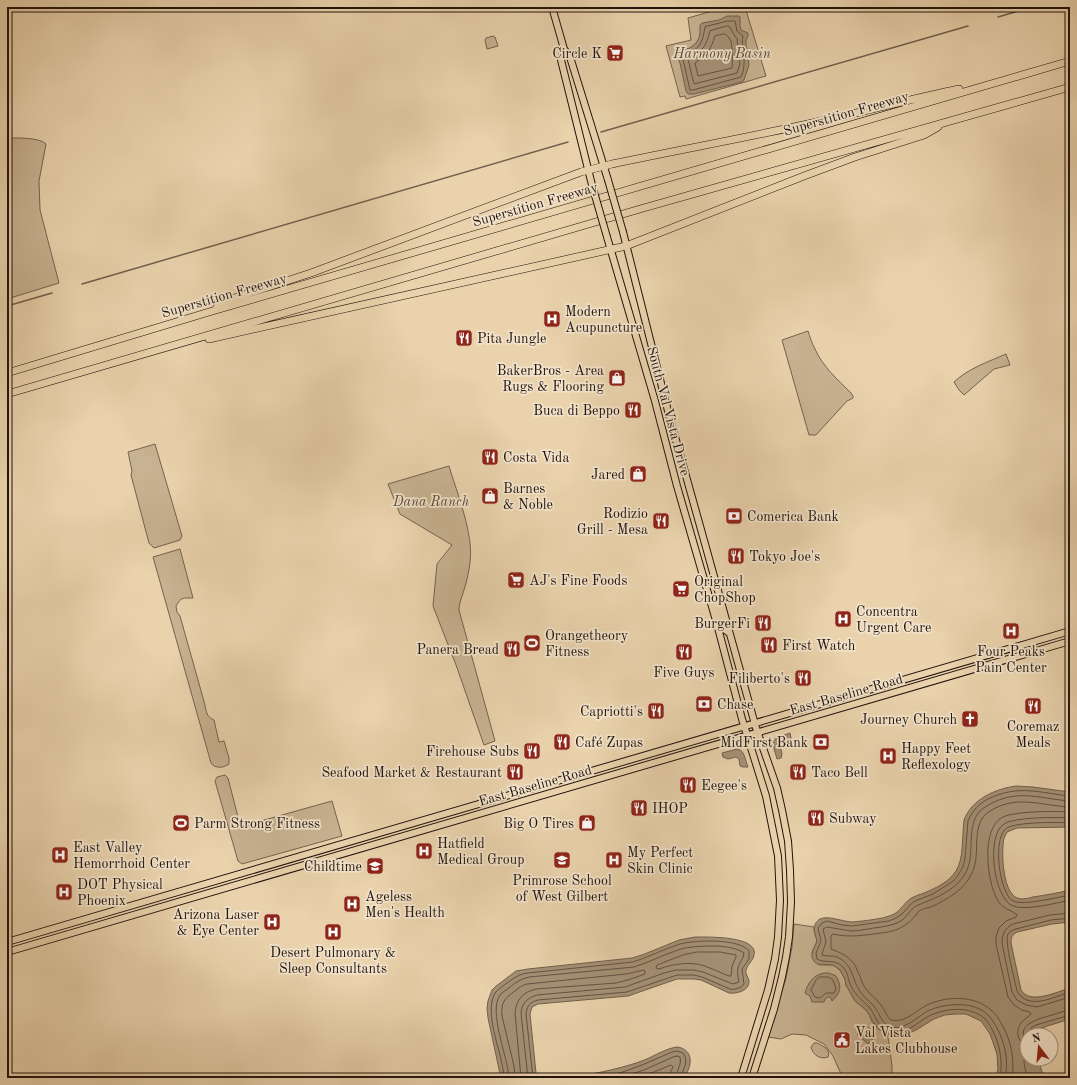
<svg xmlns="http://www.w3.org/2000/svg" width="1077" height="1085" font-family="'Old Standard TT',serif">
<style>
.green{fill:#c7b291;stroke:#74624f}
.water{fill:#a59176;stroke:#705f4c}
.lines{fill:none;stroke-linecap:round;stroke-linejoin:round}
.shore{stroke:#625242;stroke-width:1}
.stream{stroke:#705f4c;stroke-width:1.5}
.canal{stroke:#a59176;stroke-width:4.5}
.major-casing{stroke:#20130d;stroke-width:8}
.highway-casing{stroke:#20130d;stroke-width:8}
.major{stroke:#e9d2ac;stroke-width:6}
.highway{stroke:#e9d2ac;stroke-width:7}
.major-bridge-casing{stroke:#20130d;stroke-width:8;stroke-linecap:butt}
.major-bridge{stroke:#e9d2ac;stroke-width:6}
.labels{text-anchor:middle;stroke-width:3.5;stroke-linejoin:round;paint-order:stroke}
.poi-label{font-size:14px;fill:#20130d;stroke:#f1e2c9;text-anchor:start}
.park-label{font-size:14px;font-style:italic;fill:#5a4b3b;stroke:#f1e2c9}
.street-label{font-size:14px;fill:#20130d;stroke:#f1e2c9}
</style>
<rect width="100%" height="100%" fill="#e9d2ac"/>
<filter id="stains"><feTurbulence type="fractalNoise" baseFrequency=".005" numOctaves="4"/><feColorMatrix values="0 0 0 0 .2 0 0 0 0 .09 0 0 0 0 .02 0 0 0 .5 -.17"/></filter>
<radialGradient id="worn" r=".72"><stop offset=".6" stop-color="#630" stop-opacity="0"/><stop offset="1" stop-color="#630" stop-opacity=".3"/></radialGradient>
<path class="green" d="M726,7H745L766,76L686,99L685,96L680,97L666,46L691,40L688,18Z
M493,36L495,37L498,46L487,49L485,40L486,38Z
M13,138C22,138 40,138 46,144L39,181L40,210L59,283L7,299V139Z
M808,331C810,337 812,344 815,349C823,367 838,380 851,393L853,396V398L847,401L816,435H809L782,340Z
M1006,354L1010,365L994,369L964,395L959,390L954,382C969,368 988,362 1006,354Z
M155,444L182,536L180,540L154,548L149,543L131,475L132,471L128,452Z
M449,466C457,493 474,535 470,562C469,571 467,581 464,590C462,597 459,603 459,610L495,741L484,745L456,665L433,606L437,564L452,545L400,514L388,484Z
M180,549L193,598C183,598 181,597 176,606L177,612L180,616L205,705C206,712 207,717 214,720L219,742L224,741L229,758V764C224,768 215,769 211,763L153,557Z
M225,775L228,778L239,821C244,828 251,826 257,822L332,801L342,836L242,864L238,861L215,781L217,777Z
M794,924L814,927V931L817,941L812,952L815,962L820,965H833L840,970L845,979L846,985L855,1001L866,1010L869,1014L872,1022L883,1033L888,1036L892,1066V1078H841L842,1076L833,1056L824,1044L806,1035L792,1034L781,1039L768,1037L786,978L792,947Z
M814,1043H817C823,1046 831,1050 828,1057C820,1060 813,1055 811,1047Z"/>
<path class="water" d="M727,16H739L740,17V26L741,30L748,33V36L746,40V45L748,53V59L749,65L744,80L742,82L694,94H688L686,91L680,63L677,56V53L680,50L690,48L696,43L699,38L700,33V25L702,23L719,20Z
M790,733L791,738L789,741L783,742L780,745L782,754L781,758L777,759C771,738 770,740 790,733Z
M737,749C745,750 745,760 748,767H743L740,766L739,759L736,757L728,759L723,757L722,753Z
M1016,786L1033,787L1070,792V827L1017,828L1007,832C1006,834 1005,836 1004,838C1001,851 1002,898 1021,899C1025,899 1030,898 1033,897C1046,895 1058,893 1070,890V922L1052,924L1017,932C1012,935 1011,937 1011,943L1021,990C1030,1005 1056,992 1070,988V1019L1038,1029L1034,1031L1032,1035H1027V1059H1038L1044,1078H996L998,1069L997,1054L990,1034L981,1021L966,1014H956L945,1015L934,1019L916,1030L905,1035H888L878,1029L866,1010L855,1001L846,985L845,979L840,970L833,965L817,964C807,956 814,950 817,941C815,933 811,925 820,919C828,915 843,922 853,922C863,921 883,919 892,915C900,912 903,904 910,899C914,896 919,895 924,893C936,888 949,882 956,871C964,859 962,835 964,820C972,799 995,789 1016,786Z
M695,937C708,937 749,936 754,950C756,959 748,963 746,970C745,974 749,978 749,982C749,991 736,994 729,993L701,980L694,979H677L628,996L538,1004L532,1007L530,1014L536,1073L537,1078H500L499,1069L488,1018L487,1008L488,1001L492,990L495,987L516,971L528,969L632,958L642,955L679,940Z
M824,973H829L836,976C842,986 841,993 832,1001L830,997H828L825,999L824,1002H812L810,996L805,993C808,983 813,975 824,973Z
M866,1025L876,1035L868,1044L857,1034Z
M677,1047C694,1049 693,1067 683,1078H568C592,1074 616,1070 639,1062C652,1058 663,1049 677,1047Z"/>
<g class="lines">
<path class="shore" d="M728,21H735L737,31L743,36C741,44 744,45 744,52C744,60 745,69 741,77L693,90H690L682,55C684,54 688,54 691,52C703,46 703,37 705,27Z
M728,26L730,27L733,33L737,39L740,64L737,73L694,84L688,59C703,52 706,46 710,31Z
M725,34C727,35 730,39 731,41C732,46 733,63 732,68L698,76L695,63C707,55 711,49 715,36Z
M1070,818C1057,817 1014,817 1004,824C986,835 993,898 1013,906C1025,911 1057,903 1070,900
M1070,823C1058,822 1016,822 1007,828C992,836 999,893 1013,901C1023,906 1059,897 1070,895
M1070,913L1050,915L1013,924C1005,928 1002,934 1002,943L1012,992L1017,1000L1026,1005L1037,1007L1070,997
M1070,918L1051,920L1016,929C1013,930 1010,931 1008,934C1004,942 1015,980 1017,991C1028,1011 1054,997 1070,992
M697,952H720L736,955V957L732,966L731,976H729C721,973 713,969 705,966C690,961 673,964 659,969L656,968L657,965L683,955Z
M820,977H828L833,980L836,989L834,993H826L820,998L815,997L811,990L816,980Z
M1029,1035L1031,1028L1036,1025L1070,1015
M1027,1041C1013,1025 1041,1018 1052,1015C1058,1013 1064,1011 1070,1010
M504,1078C503,1053 483,1015 495,993C498,989 503,986 507,983C514,978 519,974 528,973L633,962C649,957 664,949 680,944C695,940 739,938 749,951V959L742,969L744,984C741,988 735,990 730,989L702,977L694,975H677L627,992L538,1000C530,1002 527,1006 526,1014L533,1078
M509,1078C508,1057 488,1012 500,995C502,992 507,990 510,987C516,982 521,979 529,977L634,967C650,962 665,954 681,949C693,946 705,946 718,946C727,947 737,948 744,953C744,959 739,962 738,968C737,973 738,977 739,982L733,984L703,972L694,970H676L664,973L625,987L537,995C527,998 522,1003 521,1013L528,1078
M515,1078L514,1066L502,1016C501,1002 504,999 515,991C519,988 522,985 527,984L626,974L644,970L645,971V974L631,979L616,983L536,989C523,992 516,1000 515,1013L521,1078
M591,1078L620,1073L642,1065L672,1052L677,1051L683,1053C690,1063 682,1069 681,1078
M619,1078L644,1070L673,1057L677,1056L680,1057C682,1066 676,1070 676,1078
M639,1078L671,1065L673,1067L670,1073V1078
M1000,1078C1003,1062 1000,1045 993,1031C990,1026 988,1021 984,1018C970,1006 947,1008 931,1015C920,1020 912,1030 899,1032C895,1032 891,1032 887,1031C877,1026 876,1015 869,1007C861,999 857,997 851,986C848,980 848,972 843,967C834,958 825,964 817,959L816,953L821,941L818,928L822,923L827,921L842,925L852,926L889,921L896,918L902,914L911,904L915,901L933,894L952,882L957,877L963,867L965,859L968,821C972,811 979,804 988,799C1019,784 1039,793 1070,796
M1005,1078C1009,1061 1005,1043 997,1028C994,1023 992,1019 988,1015C974,1001 947,1003 930,1010C918,1015 904,1033 889,1026C882,1023 880,1015 876,1009C873,1003 866,1000 862,994C851,981 855,965 837,957C832,955 827,957 822,955V954L826,942L823,929L827,927C835,928 843,930 851,931C861,931 871,928 881,927C887,926 893,925 899,922C907,918 910,909 916,906C920,904 924,903 928,901C943,895 960,886 967,870C975,852 966,826 980,811C983,808 988,805 992,803C1020,789 1042,799 1070,801
M1012,1078C1015,1060 1011,1040 1002,1025C999,1019 996,1014 991,1010C974,995 946,996 927,1005C915,1011 906,1023 891,1020C886,1016 885,1010 881,1005C877,999 870,995 866,989C862,984 861,978 858,972C853,958 844,954 831,949V936L833,934C850,938 865,935 881,933C889,932 895,931 902,927C907,924 912,920 916,915C917,914 918,912 919,911C922,909 927,908 931,907C948,899 964,890 972,873C982,853 969,824 990,811C1017,794 1042,806 1070,807
M1028,1078C1024,1066 1022,1061 1027,1049C1018,1041 1013,1030 1024,1020C1026,1017 1029,1017 1031,1014L1030,1012L1022,1010L1014,1005L1008,997L996,944V936L999,928L1006,921L1016,917L1017,915C1011,909 1005,911 998,901C987,883 980,828 1003,817C1016,811 1055,811 1070,812"/>
<path class="stream" d="M998,17L1032,7
M601,132L968,26
M82,284L568,142
M7,306L52,293"/>
<path class="canal" d="M7,1069L10,1078"/>
<defs>
<path id="major" d="M552,7L564,49L570,57L608,180
M564,49L561,60L592,185
M623,232L669,415L707,551L756,728L777,788L782,810L788,841L790,870L791,902L789,937L786,957L782,977L774,1009L752,1078
M607,237L655,401L677,486L717,624L742,719L766,796L778,856L780,900L778,937L775,959L768,990L741,1078
M710,600L716,604L724,629L729,633
M7,942L1070,631
M7,952L1070,641"/>
<path id="highway" d="M217,307L231,299L311,273L581,172L612,164C683,149 755,136 826,120C871,110 915,98 959,89
M209,339L626,246L804,176L855,157L924,135L938,127
M7,373L209,312L1070,61
M7,394L640,209L1070,87"/>
</defs>
<use href="#major" class="major-casing"/>
<use href="#highway" class="highway-casing"/>
<use href="#major" class="major"/>
<use href="#highway" class="highway"/>
<defs>
<path id="major-bridge" d="M608,180L623,232
M592,185L607,237"/>
</defs>
<use href="#major-bridge" class="major-bridge-casing"/>
<use href="#major-bridge" class="major-bridge"/>
</g>
<defs>
<symbol id="supermarket-square" viewBox="-11 -11 22 22"><rect x="-9" y="-9" width="18" height="18" rx="4" fill="#8f2418" stroke="#f1e2c9"/><path d="M-6-5.5h2.5l.6 2H6L4.5 2H-2.5L-4.4-4H-6ZM-1.5 3.2a1.3 1.3 0 1 0 .1 0ZM3 3.2a1.3 1.3 0 1 0 .1 0Z" fill="#fff"/></symbol>
<symbol id="hospital-square" viewBox="-11 -11 22 22"><rect x="-9" y="-9" width="18" height="18" rx="4" fill="#8f2418" stroke="#f1e2c9"/><path d="M-5-5h3v3.5h4V-5h3V5h-3V1.5h-4V5h-3Z" fill="#fff"/></symbol>
<symbol id="restaurant-square" viewBox="-11 -11 22 22"><rect x="-9" y="-9" width="18" height="18" rx="4" fill="#8f2418" stroke="#f1e2c9"/><path d="M-5-6h1v4h1v-4h1v4h1v-4h1v5L-1.5 .5V6h-2V.5L-5-1ZM5-6V6H3V1.5H1.5Q1.5-4 5-6Z" fill="#fff"/></symbol>
<symbol id="shop-square" viewBox="-11 -11 22 22"><rect x="-9" y="-9" width="18" height="18" rx="4" fill="#8f2418" stroke="#f1e2c9"/><path d="M-5-2.5h2.3a2.7 3.5 0 0 1 5.4 0H5L5.5 6h-11ZM-1.5-2.5h3a1.5 2.3 0 0 0-3 0Z" fill="#fff"/></symbol>
<symbol id="bank-square" viewBox="-11 -11 22 22"><rect x="-9" y="-9" width="18" height="18" rx="4" fill="#8f2418" stroke="#f1e2c9"/><path d="M-6-4H6V4H-6ZM0-2.3a2.3 2.3 0 1 0 0 4.6a2.3 2.3 0 1 0 0-4.6Z" fill="#fff"/></symbol>
<symbol id="stadium-square" viewBox="-11 -11 22 22"><rect x="-9" y="-9" width="18" height="18" rx="4" fill="#8f2418" stroke="#f1e2c9"/><path d="M0-5a6.5 5 0 1 0 0 10a6.5 5 0 1 0 0-10ZM-3.5-1.8h7v3.6h-7Z" fill="#fff"/></symbol>
<symbol id="church-square" viewBox="-11 -11 22 22"><rect x="-9" y="-9" width="18" height="18" rx="4" fill="#8f2418" stroke="#f1e2c9"/><path d="M-1.2-6h2.4v3.5h3.3v2.4h-3.3V6h-2.4V-.1h-3.3v-2.4h3.3Z" fill="#fff"/></symbol>
<symbol id="school-square" viewBox="-11 -11 22 22"><rect x="-9" y="-9" width="18" height="18" rx="4" fill="#8f2418" stroke="#f1e2c9"/><path d="M0-5L7-2L0 1L-7-2ZM-4 1L0 2.5L4 1V4Q0 6-4 4Z" fill="#fff"/></symbol>
<symbol id="civic-square" viewBox="-11 -11 22 22"><rect x="-9" y="-9" width="18" height="18" rx="4" fill="#8f2418" stroke="#f1e2c9"/><path d="M-.6-6.5H3V-4.5H.6V-3L4-1V1h2V6H-6V1h2V-1L-.6-3ZM-1.2 2.5V6h2.4V2.5Z" fill="#fff"/></symbol>
</defs>
<g fill-rule="evenodd">
<use href="#supermarket-square" x="605" y="43" width="20" height="20"/>
<use href="#hospital-square" x="542" y="309" width="20" height="20"/>
<use href="#restaurant-square" x="454" y="328" width="20" height="20"/>
<use href="#shop-square" x="607" y="368" width="20" height="20"/>
<use href="#restaurant-square" x="623" y="400" width="20" height="20"/>
<use href="#restaurant-square" x="480" y="447" width="20" height="20"/>
<use href="#shop-square" x="628" y="464" width="20" height="20"/>
<use href="#shop-square" x="480" y="486" width="20" height="20"/>
<use href="#bank-square" x="724" y="506" width="20" height="20"/>
<use href="#restaurant-square" x="651" y="511" width="20" height="20"/>
<use href="#restaurant-square" x="726" y="546" width="20" height="20"/>
<use href="#supermarket-square" x="506" y="570" width="20" height="20"/>
<use href="#supermarket-square" x="671" y="579" width="20" height="20"/>
<use href="#hospital-square" x="833" y="609" width="20" height="20"/>
<use href="#restaurant-square" x="753" y="613" width="20" height="20"/>
<use href="#hospital-square" x="1001" y="621" width="20" height="20"/>
<use href="#stadium-square" x="522" y="633" width="20" height="20"/>
<use href="#restaurant-square" x="759" y="635" width="20" height="20"/>
<use href="#restaurant-square" x="502" y="639" width="20" height="20"/>
<use href="#restaurant-square" x="674" y="642" width="20" height="20"/>
<use href="#restaurant-square" x="793" y="668" width="20" height="20"/>
<use href="#bank-square" x="694" y="694" width="20" height="20"/>
<use href="#restaurant-square" x="1023" y="696" width="20" height="20"/>
<use href="#restaurant-square" x="646" y="701" width="20" height="20"/>
<use href="#church-square" x="960" y="709" width="20" height="20"/>
<use href="#restaurant-square" x="552" y="732" width="20" height="20"/>
<use href="#bank-square" x="811" y="732" width="20" height="20"/>
<use href="#restaurant-square" x="522" y="741" width="20" height="20"/>
<use href="#hospital-square" x="878" y="746" width="20" height="20"/>
<use href="#restaurant-square" x="505" y="762" width="20" height="20"/>
<use href="#restaurant-square" x="788" y="762" width="20" height="20"/>
<use href="#restaurant-square" x="678" y="775" width="20" height="20"/>
<use href="#restaurant-square" x="629" y="798" width="20" height="20"/>
<use href="#restaurant-square" x="806" y="808" width="20" height="20"/>
<use href="#stadium-square" x="171" y="813" width="20" height="20"/>
<use href="#shop-square" x="577" y="813" width="20" height="20"/>
<use href="#hospital-square" x="414" y="841" width="20" height="20"/>
<use href="#hospital-square" x="50" y="845" width="20" height="20"/>
<use href="#school-square" x="552" y="850" width="20" height="20"/>
<use href="#hospital-square" x="604" y="850" width="20" height="20"/>
<use href="#school-square" x="365" y="856" width="20" height="20"/>
<use href="#hospital-square" x="54" y="882" width="20" height="20"/>
<use href="#hospital-square" x="342" y="894" width="20" height="20"/>
<use href="#hospital-square" x="262" y="912" width="20" height="20"/>
<use href="#hospital-square" x="323" y="922" width="20" height="20"/>
<use href="#civic-square" x="832" y="1030" width="20" height="20"/>
</g>
<g class="labels">
<g class="poi-label">
<text x="602" y="58" text-anchor="end">Circle K</text>
<text x="565" y="316">Modern<tspan x="565" dy="16">Acupuncture</tspan></text>
<text x="477" y="343">Pita Jungle</text>
<text x="604" y="375" text-anchor="end">BakerBros - Area<tspan x="604" dy="16">Rugs &amp; Flooring</tspan></text>
<text x="620" y="415" text-anchor="end">Buca di Beppo</text>
<text x="503" y="462">Costa Vida</text>
<text x="625" y="479" text-anchor="end">Jared</text>
<text x="503" y="493">Barnes<tspan x="503" dy="16">&amp; Noble</tspan></text>
<text x="648" y="518" text-anchor="end">Rodizio<tspan x="648" dy="16">Grill - Mesa</tspan></text>
<text x="747" y="521">Comerica Bank</text>
<text x="749" y="561">Tokyo Joe's</text>
<text x="529" y="585">AJ's Fine Foods</text>
<text x="694" y="586">Original<tspan x="694" dy="16">ChopShop</tspan></text>
<text x="856" y="616">Concentra<tspan x="856" dy="16">Urgent Care</tspan></text>
<text x="750" y="628" text-anchor="end">BurgerFi</text>
<text x="545" y="640">Orangetheory<tspan x="545" dy="16">Fitness</tspan></text>
<text x="782" y="650">First Watch</text>
<text x="499" y="654" text-anchor="end">Panera Bread</text>
<text x="1011" y="656" text-anchor="middle">Four Peaks<tspan x="1011" dy="16">Pain Center</tspan></text>
<text x="684" y="677" text-anchor="middle">Five Guys</text>
<text x="790" y="683" text-anchor="end">Filiberto's</text>
<text x="717" y="709">Chase</text>
<text x="643" y="716" text-anchor="end">Capriotti's</text>
<text x="957" y="724" text-anchor="end">Journey Church</text>
<text x="1033" y="731" text-anchor="middle">Coremaz<tspan x="1033" dy="16">Meals</tspan></text>
<text x="575" y="747">Café Zupas</text>
<text x="808" y="747" text-anchor="end">MidFirst Bank</text>
<text x="901" y="753">Happy Feet<tspan x="901" dy="16">Reflexology</tspan></text>
<text x="519" y="756" text-anchor="end">Firehouse Subs</text>
<text x="502" y="777" text-anchor="end">Seafood Market &amp; Restaurant</text>
<text x="811" y="777">Taco Bell</text>
<text x="701" y="790">Eegee's</text>
<text x="652" y="813">IHOP</text>
<text x="829" y="823">Subway</text>
<text x="194" y="828">Parm Strong Fitness</text>
<text x="574" y="828" text-anchor="end">Big O Tires</text>
<text x="437" y="848">Hatfield<tspan x="437" dy="16">Medical Group</tspan></text>
<text x="73" y="852">East Valley<tspan x="73" dy="16">Hemorrhoid Center</tspan></text>
<text x="627" y="857">My Perfect<tspan x="627" dy="16">Skin Clinic</tspan></text>
<text x="362" y="871" text-anchor="end">Childtime</text>
<text x="562" y="885" text-anchor="middle">Primrose School<tspan x="562" dy="16">of West Gilbert</tspan></text>
<text x="77" y="889">DOT Physical<tspan x="77" dy="16">Phoenix</tspan></text>
<text x="365" y="901">Ageless<tspan x="365" dy="16">Men's Health</tspan></text>
<text x="259" y="919" text-anchor="end">Arizona Laser<tspan x="259" dy="16">&amp; Eye Center</tspan></text>
<text x="333" y="957" text-anchor="middle">Desert Pulmonary &amp;<tspan x="333" dy="16">Sleep Consultants</tspan></text>
<text x="855" y="1037">Val Vista<tspan x="855" dy="16">Lakes Clubhouse</tspan></text>
</g>
<g class="park-label">
<text x="722" y="58">Harmony Basin</text>
<text x="431" y="506">Dana Ranch</text>
</g>
<g class="street-label">
<text transform="translate(846 113) rotate(-16)" y="5">Superstition Freeway</text>
<text transform="translate(535 204) rotate(-16)" y="5">Superstition Freeway</text>
<text transform="translate(224 295) rotate(-16)" y="5">Superstition Freeway</text>
<text transform="translate(669 411) rotate(75)" y="5">South Val Vista Drive</text>
<text transform="translate(846 694) rotate(-16)" y="5">East Baseline Road</text>
<text transform="translate(535 785) rotate(-16)" y="5">East Baseline Road</text>
</g>
</g>
<rect width="1077" height="1085" fill="none" stroke="#e9d2ac" stroke-width="24"/>
<rect x="8" y="8" width="1061" height="1069" fill="none" stroke="#20130d" stroke-width="2"/>
<rect x="12" y="12" width="1053" height="1061" fill="none" stroke="#20130d"/>
<g transform="translate(1039 1047) rotate(344)"><circle r="19" fill="#f1e2c9" stroke="#9d8f7e"/>
<path d="M0-3L7 15L0 10L-7 15Z" fill="#8f2418"/>
<text y="-6" font-size="11" font-weight="bold" text-anchor="middle" fill="#20130d">N</text>
</g>
<rect width="100%" height="100%" filter="url(#stains)"/>
<rect width="100%" height="100%" fill="url(#worn)"/>
</svg>
